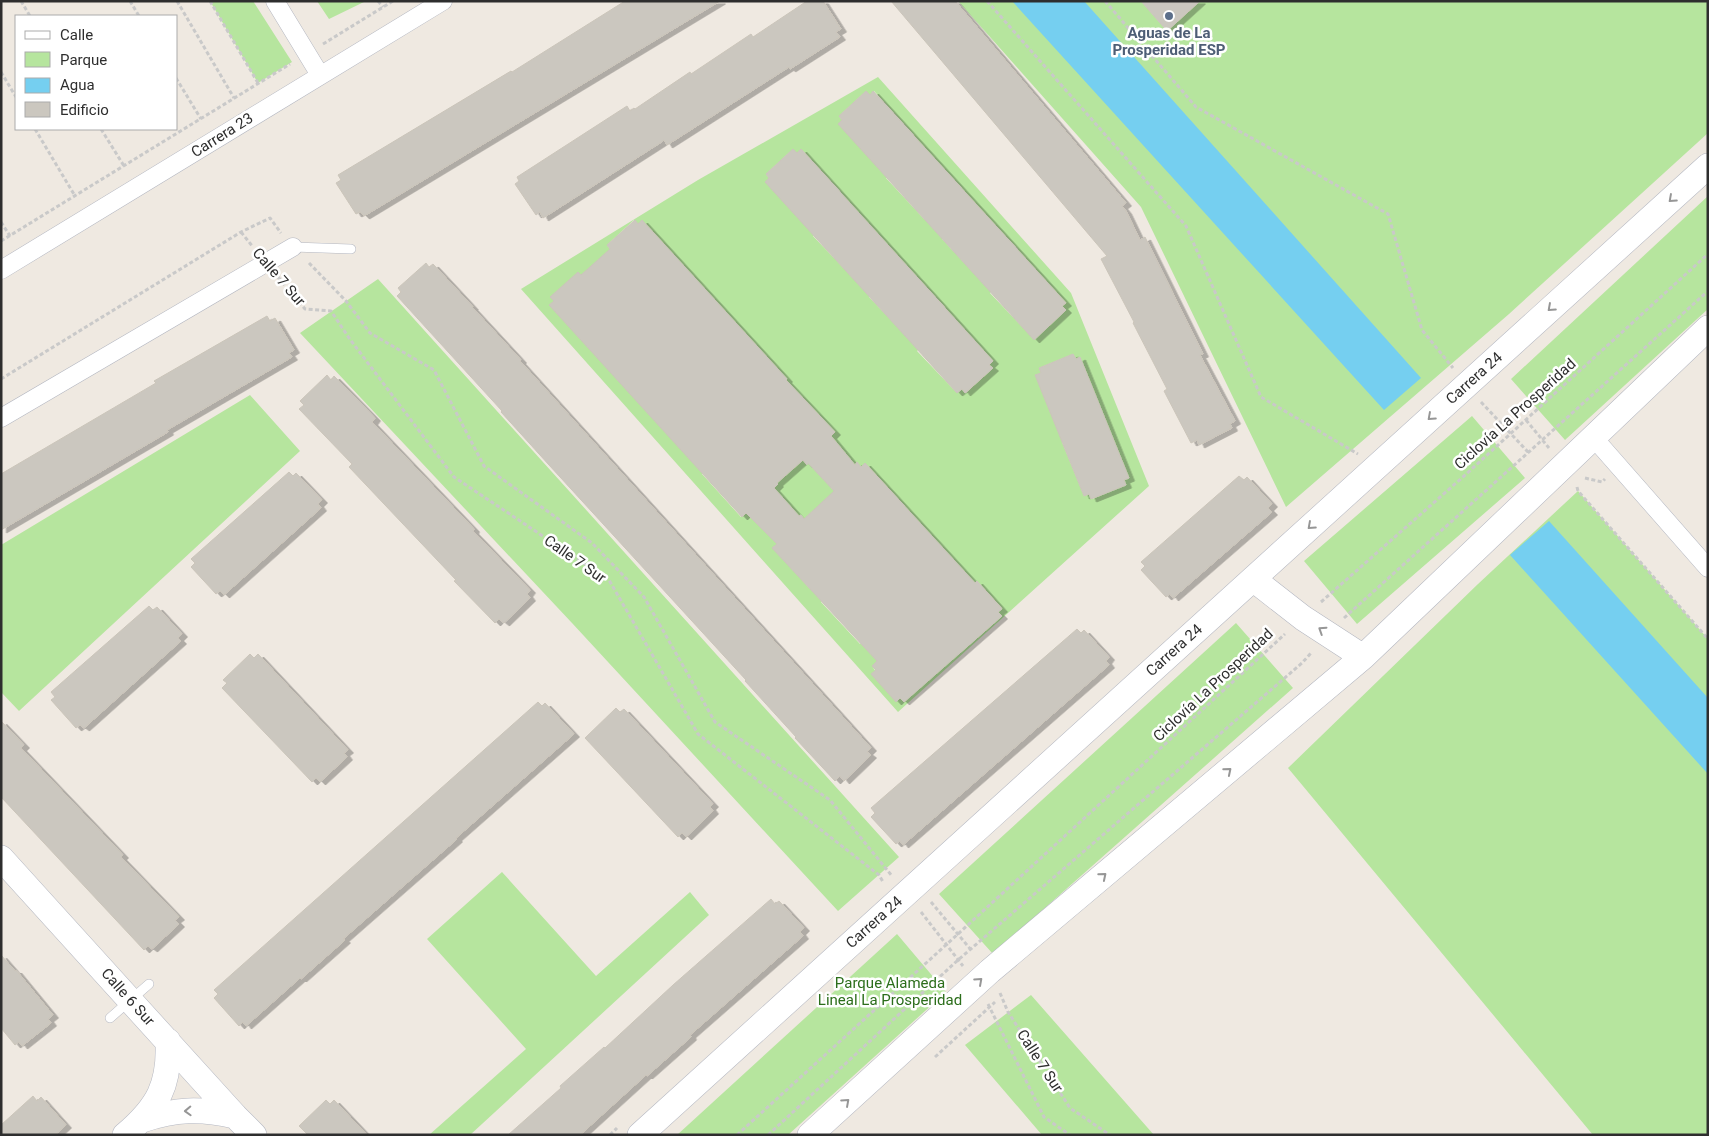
<svg xmlns="http://www.w3.org/2000/svg" width="1709" height="1136" font-family="Roboto,sans-serif">
<style>
.green{fill:#b6e59e;fill-rule:evenodd}
.water{fill:#75cff0}
.building{fill:#cbc7bf;stroke:#cbc5ba;fill-rule:evenodd;filter:url(#shadow)}
.lines{fill:none;stroke-linecap:round;stroke-linejoin:round}
.lane-casing{stroke:#b4b7c1;stroke-width:10}
.street-casing{stroke:#b4b7c1;stroke-width:19}
.secondary-casing{stroke:#b4b7c1;stroke-width:26}
.path{stroke:#c9c9c9;stroke-width:3;stroke-dasharray:4 2.5;stroke-linecap:butt}
.lane{stroke:#fff;stroke-width:9}
.street{stroke:#fff;stroke-width:18}
.secondary{stroke:#fff;stroke-width:25}
.oneway{stroke:#969696}
.service-dot{fill:#5c6f8a;stroke:#fff;stroke-width:2}
.labels{text-anchor:middle;stroke-width:5;stroke-linejoin:round;paint-order:stroke}
.service-label{font-size:15px;font-weight:bold;fill:#4e5e75;stroke:#fff}
.street-label{font-size:15px;fill:#2e2e2e;stroke:#fff}
.park-label{font-size:15px;fill:#2c6e1b;stroke:#fff}
</style>
<defs>
<filter id="shadow"><feDropShadow dx="5.5" dy="3" stdDeviation="0" flood-color="#0004"/></filter>
</defs>
<rect width="100%" height="100%" fill="#efe9e1"/>
<path class="green" d="M210,1H253L292,62L258,83Z
M317,1H366L329,19Z
M958,1H1141L1167,31L1200,1H1708V133L1509,314L1286,507L1141,207Z
M878,77L1071,293L1149,486L898,712L521,289L698,180ZM866,91L870,95L874,91L914,135L910,138L838,124L842,120L839,116ZM922,145L962,188L925,220L886,178ZM793,149L797,153L801,149L841,192L837,196L765,182L769,178L766,174ZM849,203L889,246L853,278L813,236ZM978,207L1018,249L982,282L942,239ZM634,220L638,224L642,221L682,264L678,267L610,249L607,245ZM905,264L945,307L909,339L869,297ZM995,288L1066,303L1062,306L1066,310L1039,335H1030L990,293ZM953,318L993,361L989,365L993,368L966,393L962,389L957,393L917,351ZM1073,354L1076,359L1080,357L1102,412L1098,413L1036,375L1041,373L1039,368ZM759,422L831,436L834,440L807,464L803,460L798,464ZM1067,440L1126,485L1092,499L1089,494L1084,496L1062,442ZM857,463L861,467L865,463L905,506L902,510L834,491L831,488ZM706,470L778,484L774,488L777,492L750,517L746,513L741,517L702,474ZM801,515L804,519L812,591L773,548L777,544L773,540ZM977,581L1002,608L998,612L1002,616L958,655L955,651ZM825,597L865,640L860,644L821,602ZM915,627L947,663L904,702L900,698L896,701L872,666Z
M1708,196V309L1565,440L1511,379Z
M378,279L899,857L838,911L572,623L300,333Z
M250,395L300,451L19,711L1,692V545Z
M1472,416L1525,478L1357,624L1304,561Z
M1578,491L1708,639V1135H1593L1288,768L1478,584Z
M1236,623L1293,688L993,954L939,894Z
M502,872L596,976L690,892L709,915L470,1135H429L526,1049L427,939Z
M897,934L946,992L788,1135H677Z
M1031,995L1154,1135H1042L965,1045Z"/>
<path class="water" d="M1012,1H1084L1421,378L1384,410Z
M1549,521L1708,698V774L1510,555Z"/>
<path class="building" d="M625,1H720L364,216L360,212L356,214L336,183L341,180L338,175L511,71L512,72Z
M807,1H823L841,29L836,32L840,37L790,69L789,67L667,145L664,140L660,143L543,218L540,212L536,215L515,184L519,181L517,177L627,106L630,111L634,108L635,109L690,72L691,74L751,34L753,37Z
M891,1H955L1126,203L1122,206L1126,211L1140,240L1145,237L1203,354L1200,355L1235,421L1230,424L1232,428L1199,445L1197,440L1191,443L1164,391L1167,389L1133,323L1134,322L1101,259L1107,256Z
M1141,1H1200L1167,31Z
M866,91L870,95L873,91L1066,303L1062,306L1066,310L1034,340L838,124L842,120L839,116Z
M793,149L797,153L801,149L993,361L989,365L993,368L965,393L962,389L957,393L765,182L769,178L766,174Z
M635,220L638,224L642,220L787,379L786,380L835,432L831,436L855,465L857,462L861,467L865,463L975,583L977,581L1002,609L998,612L1002,616L904,702L900,698L896,702L871,674L876,670L872,666L877,661L772,548L777,544L746,513L742,517L549,305L554,301L550,297L578,272L581,275L610,249L607,245ZM803,460L807,465L808,463L834,491L804,519L801,515L799,516L774,488L778,484L777,483Z
M426,263L429,267L433,264L473,307H472L521,360L520,361L871,748L867,752L871,755L844,781L840,776L835,781L795,738L796,737L745,681L746,680L549,465L501,412L502,411L397,296L401,292L398,288Z
M267,316L270,321L275,318L294,350L289,353L292,357L167,430L168,432L1,530V474L156,383L154,381Z
M1073,354L1076,359L1080,357L1129,478L1124,480L1126,485L1091,499L1089,494L1084,496L1035,375L1041,373L1039,368Z
M327,375L331,380L334,376L375,418L372,422L474,529L473,531L530,590L527,594L530,598L504,623L499,619L495,623L454,581L456,580L349,467L352,464L299,409L304,405L300,401Z
M289,472L293,476L296,473L322,500L318,504L321,508L224,595L220,591L216,594L191,567L195,563L191,559Z
M1239,476L1244,480L1247,477L1272,504L1268,508L1272,512L1173,598L1170,594L1166,597L1141,570L1145,566L1141,562Z
M149,606L153,610L157,607L182,634L178,638L181,641L84,728L80,725L76,728L51,700L55,697L51,692Z
M1077,629L1081,633L1084,630L1109,657L1106,661L1109,665L903,845L900,841L896,844L871,817L875,813L871,808Z
M250,654L254,658L258,654L348,750L344,753L347,757L320,782L316,778L312,782L222,688L227,683L223,680Z
M538,702L542,706L545,703L574,734L456,838L457,839L343,939L345,940L301,979L300,978L246,1026L243,1022L239,1026L214,998L218,994L214,990Z
M616,708L620,712L624,709L713,804L710,807L713,811L686,837L682,833L678,837L585,738Z
M1,721L24,745L21,748L123,855L121,857L179,917L175,920L179,924L152,949L148,946L144,950L1,797Z
M771,899L775,904L779,901L804,928L800,932L803,936L690,1035L691,1037L647,1076L646,1075L580,1135H508L561,1088L560,1086L604,1047L605,1048L673,985Z
M1,955L15,971L16,970L53,1015L48,1019L51,1023L22,1046L19,1042L15,1045L1,1028Z
M33,1096L37,1101L41,1097L66,1125L55,1135H1V1125Z
M326,1100L330,1104L334,1100L367,1135H308L299,1126Z"/>
<g class="lines">
<defs>
<path id="lane" d="M293,247L351,249
M110,1018L149,984"/>
<path id="street" d="M275,1L320,75
M1,270L443,1
M1,418L293,247
M1593,437L1708,568"/>
<path id="secondary" d="M1253,579L1303,618L1363,657
M1,858L235,1116L254,1135
M142,1120C176,1109 200,1108 235,1116
M125,1135C158,1107 170,1085 168,1041
M640,1135L1708,166
M810,1135L990,971L1363,657L1708,328"/>
</defs>
<use href="#lane" class="lane-casing"/>
<use href="#street" class="street-casing"/>
<use href="#secondary" class="secondary-casing"/>
<path class="path" d="M21,1L30,16
M130,1L139,16
M177,1L234,98
M210,1L258,83
M378,1L383,7
M987,1L1186,226L1261,397L1358,454
M1105,1L1196,107L1388,214L1422,330L1453,368
M323,44L393,1
M1,72L16,97
M176,78L201,119
M35,129L75,196
M101,129L124,166
M1,222L10,236
M241,232L253,247
M1,241L290,64
M309,263L346,301L370,333L434,370L484,466L592,543L644,597L715,722L830,800L892,876
M278,277L305,309L331,311L349,338L454,477L609,580L698,734L879,875L883,882
M1,379L241,232L270,218L281,233
M1481,402L1528,452
M1526,420L1549,448
M1585,478L1602,482L1605,479
M1577,487L1578,491L1708,639
M1321,602L1464,476L1708,254
M1344,618L1708,291
M931,902L972,951
M921,912L963,966
M1000,993L1008,1012L1070,1108L1110,1135
M988,1004L1044,1117L1070,1135
M935,1057L995,1002
M610,1135L617,1128
M737,1135L958,934L1285,634
M768,1135L958,960L1302,663L1312,652"/>
<use href="#lane" class="lane"/>
<use href="#street" class="street"/>
<use href="#secondary" class="secondary"/>
</g>
<defs><path id="oneway-chevron" d="M-2-3.5L2.5 0L-2 3.5" fill="none" stroke-width="1.6" stroke-linecap="round" stroke-linejoin="round" transform="scale(1.25)"/></defs>
<g class="oneway">
<use href="#oneway-chevron" transform="translate(1672 199) rotate(138)"/>
<use href="#oneway-chevron" transform="translate(1551 308) rotate(138)"/>
<use href="#oneway-chevron" transform="translate(1431 417) rotate(138)"/>
<use href="#oneway-chevron" transform="translate(1311 526) rotate(138)"/>
<use href="#oneway-chevron" transform="translate(1322 630) rotate(-147)"/>
<use href="#oneway-chevron" transform="translate(1228 771) rotate(-40)"/>
<use href="#oneway-chevron" transform="translate(1103 876) rotate(-40)"/>
<use href="#oneway-chevron" transform="translate(979 981) rotate(-42)"/>
<use href="#oneway-chevron" transform="translate(846 1102) rotate(-42)"/>
<use href="#oneway-chevron" transform="translate(188 1111) rotate(178)"/>
</g>
<circle class="service-dot" cx="1169" cy="16" r="5"/>
<g class="labels">
<g class="service-label">
<text x="1169" y="38">Aguas de La<tspan x="1169" dy="17">Prosperidad ESP</tspan></text>
</g>
<g class="street-label">
<text transform="translate(222 135) rotate(-32)" y="5">Carrera 23</text>
<text transform="translate(279 277) rotate(49)" y="5">Calle 7 Sur</text>
<text transform="translate(1474 378) rotate(-42)" y="5">Carrera 24</text>
<text transform="translate(1515 414) rotate(-42)" y="5">Ciclovía La Prosperidad</text>
<text transform="translate(575 559) rotate(35)" y="5">Calle 7 Sur</text>
<text transform="translate(1174 650) rotate(-42)" y="5">Carrera 24</text>
<text transform="translate(1213 685) rotate(-43)" y="5">Ciclovía La Prosperidad</text>
<text transform="translate(874 922) rotate(-42)" y="5">Carrera 24</text>
<text transform="translate(128 997) rotate(48)" y="5">Calle 6 Sur</text>
<text transform="translate(1040 1061) rotate(57)" y="5">Calle 7 Sur</text>
</g>
<g class="park-label">
<text x="890" y="988">Parque Alameda<tspan x="890" dy="17">Lineal La Prosperidad</tspan></text>
</g>
</g>
<rect width="1709" height="1136" fill="none" stroke="#2e2e2e" stroke-width="5"/>
<rect x="15" y="15" width="162" height="115" fill="#ffffff" stroke="#ababab"/>
<rect x="25" y="31" width="25" height="8" fill="#ffffff" stroke="#ababab"/>
<text x="60" y="40" font-size="15" fill="#2e2e2e">Calle</text>
<rect x="25" y="52" width="25" height="15" fill="#b6e59e" stroke="#ababab"/>
<text x="60" y="65" font-size="15" fill="#2e2e2e">Parque</text>
<rect x="25" y="78" width="25" height="15" fill="#75cff0" stroke="#ababab"/>
<text x="60" y="90" font-size="15" fill="#2e2e2e">Agua</text>
<rect x="25" y="102" width="25" height="15" fill="#cbc7bf" stroke="#ababab"/>
<text x="60" y="115" font-size="15" fill="#2e2e2e">Edificio</text>
</svg>
